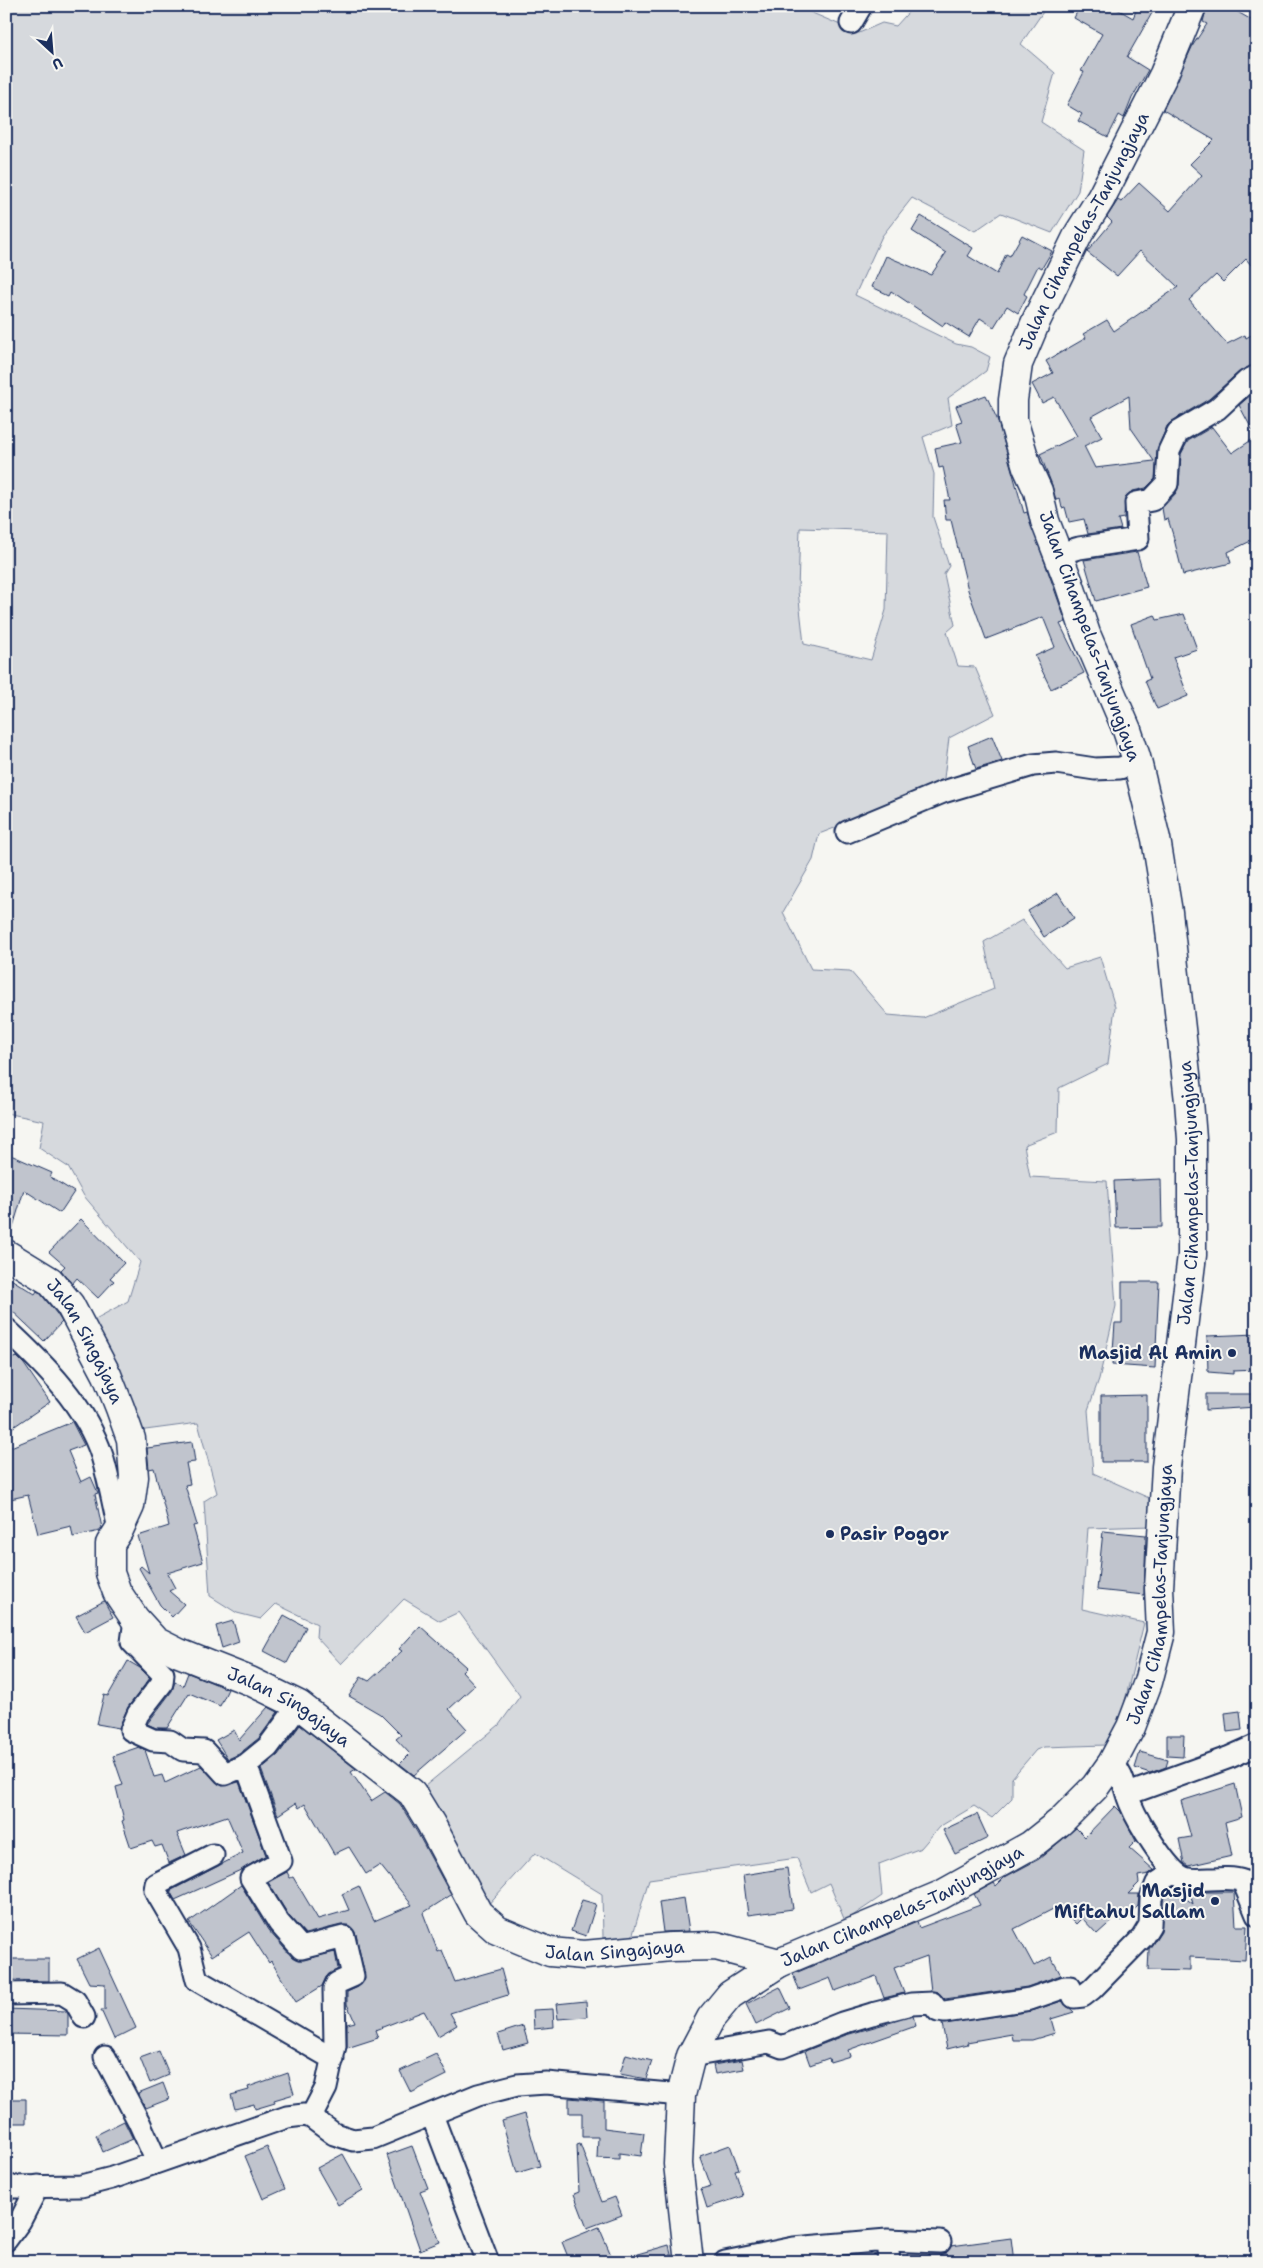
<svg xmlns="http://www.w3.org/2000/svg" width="1263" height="2268" font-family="'Shantell Sans',sans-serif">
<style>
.green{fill:#d6d9dd;stroke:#78849e;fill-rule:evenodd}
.building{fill:#c0c4cd;stroke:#1b2f5e;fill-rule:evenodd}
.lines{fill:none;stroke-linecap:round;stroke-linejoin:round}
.street-casing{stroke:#1b2f5e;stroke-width:25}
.secondary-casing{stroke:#1b2f5e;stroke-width:31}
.street{stroke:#f6f6f2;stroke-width:21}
.secondary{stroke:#f6f6f2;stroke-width:28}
.poi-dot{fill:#1b2f5e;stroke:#f6f6f2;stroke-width:2}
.labels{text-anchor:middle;stroke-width:4;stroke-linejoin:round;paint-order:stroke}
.street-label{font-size:18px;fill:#1b2f5e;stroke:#f6f6f2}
.poi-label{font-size:18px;font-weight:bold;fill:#1b2f5e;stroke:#f6f6f2;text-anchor:end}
</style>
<rect width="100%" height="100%" fill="#f6f6f2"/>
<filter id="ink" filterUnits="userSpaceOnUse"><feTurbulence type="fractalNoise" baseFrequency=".02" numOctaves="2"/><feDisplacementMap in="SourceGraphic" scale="10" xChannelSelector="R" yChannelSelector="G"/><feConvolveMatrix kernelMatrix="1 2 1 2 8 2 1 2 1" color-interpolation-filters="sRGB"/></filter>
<g filter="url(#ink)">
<path class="green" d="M6,6H796L859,33L882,23L896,26L914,6H1047L1021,44L1055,73L1041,122L1084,150L1078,191L1052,233L1001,213L975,231L912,198L882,236L855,295L956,344L971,347L990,357L986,371L948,398L952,425L923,437L934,474L933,517L949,566L944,574L955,625L947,632L958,666L975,667L995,714L949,738L943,786L819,834L813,860L783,912L811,969L850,971L888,1015L923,1018L994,989L984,942L1022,920L1065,968L1100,957L1115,1007L1108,1064L1059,1088L1058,1132L1024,1145L1030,1177L1107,1181L1116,1306L1099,1379L1088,1410L1093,1473L1149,1498L1151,1526L1088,1528L1082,1609L1144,1623L1120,1721L1106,1745L1044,1747L1036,1750L1012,1778V1798L992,1818L974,1806L939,1827L921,1848L879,1864L882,1896L845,1921L829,1883L811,1892L797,1858L649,1879L631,1941L603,1937L602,1894L535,1853L485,1908L419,1791L499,1725L520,1696L459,1612L440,1621L404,1599L341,1664L316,1637L317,1624L276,1604L261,1619L237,1613L210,1596L204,1501L217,1493L198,1423L138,1431L90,1322L128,1301L140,1262L84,1196L68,1167L39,1148L44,1121L6,1113ZM800,528L888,531L886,610L871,660L804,644L798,591Z"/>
<path class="building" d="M1080,6H1112L1133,18L1138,6H1156L1127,57L1148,70L1132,98L1124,118L1119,115L1108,137L1078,121L1082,114L1067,105L1084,72L1081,71L1102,34L1074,18Z
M1207,6H1227L1257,23V272L1246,259L1223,282L1216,275L1189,300L1227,344L1245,335L1246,338L1257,332V364L1239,372L1209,399L1172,421L1167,426L1157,450L1155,479L1146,488L1133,491L1125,497L1124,518L1118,519L1121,529L1088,534L1084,519L1069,522L1065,507L1062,508L1060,499L1056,500L1052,485L1040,454L1077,436L1054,397L1042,403L1032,384L1053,373L1046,361L1086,338L1083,334L1107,320L1114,331L1178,287L1140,251L1117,276L1087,252L1112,222L1107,217L1118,200L1121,202L1139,183L1170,211L1202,175L1190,164L1214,140L1163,110L1193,45L1207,24L1203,22ZM1129,396L1131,428L1154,461L1095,468L1084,446L1102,437L1091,417Z
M921,216L973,248L968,256L997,274L1006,254L1010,256L1022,235L1052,251L1042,268L1038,266L1024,294L1027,296L1018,313L1007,306L994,327L980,318L969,337L945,322L943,326L891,291L889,295L872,287L886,256L931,275L946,253L912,231Z
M1257,390V538L1228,552L1231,563L1183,575L1173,535L1168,519L1164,520L1162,508L1176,493L1179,485L1181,454L1188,441L1212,427L1232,453L1256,437L1239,405Z
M986,395L998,421L1024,513L1027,512L1066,622L1060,624L1084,673L1051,689L1035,656L1055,647L1043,617L986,639L968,590L951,520H946L944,500H950L943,467L939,468L935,448L962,442L956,423L962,421L956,406Z
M1137,552L1147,587L1096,601L1084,560Z
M1184,614L1197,649L1173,657L1188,696L1157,709L1145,681L1150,679L1131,624L1155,615L1157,620Z
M992,736L1002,761L976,769L968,746Z
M1058,893L1074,918L1044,937L1028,911Z
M6,1153L52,1173L50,1177L74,1192L60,1213L24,1190L10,1237L6,1236Z
M1161,1179L1162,1227L1116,1228L1114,1181Z
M81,1219L124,1263L110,1278L114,1281L98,1298L77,1278L72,1284L61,1270L65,1266L49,1252Z
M6,1276L35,1294L37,1291L40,1293L57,1314L62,1322L44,1341L6,1305Z
M1122,1282H1159L1155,1368L1112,1365L1115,1323H1122Z
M1257,1334V1370L1233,1371V1374L1208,1372L1207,1336Z
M17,1357L24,1364L50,1402L6,1432V1360Z
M1206,1394H1257V1407L1206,1410Z
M1147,1395V1462H1101V1396Z
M72,1422L84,1445L68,1451L81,1482L91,1477L98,1493L95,1494L102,1528L100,1531L73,1537L71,1526L38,1534L28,1495L6,1500V1449Z
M192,1442L195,1462L186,1463L190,1484L185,1485L197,1525L193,1526L203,1562L167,1573L175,1588L169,1591L184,1604L172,1617L160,1605L139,1568L141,1566L149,1573L138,1536L169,1526L154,1468L149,1469L147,1448Z
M1103,1531L1146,1535L1144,1595L1097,1590Z
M104,1601L113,1617L85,1632L76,1616Z
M284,1615L306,1627L287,1663L264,1651Z
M233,1621L239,1642L222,1648L216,1626Z
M420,1626L466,1667L462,1671L475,1685L449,1709L467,1729L414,1775L400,1764L410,1754L396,1739L401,1735L380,1714L349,1696L361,1677L369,1681L402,1651L399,1649Z
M128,1661L140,1668L150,1678L128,1707L119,1728L97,1724L104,1695L108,1696Z
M188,1673L228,1689L220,1706L189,1693L167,1728H156L147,1724L172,1691L175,1681L183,1686Z
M268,1707L278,1712L259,1738L239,1754L228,1759L216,1740L234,1730L239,1740Z
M1240,1711L1242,1730L1227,1732L1225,1713Z
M300,1725L356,1769L351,1772L371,1801L385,1792L400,1804L417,1832L451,1895L423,1913L438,1952L442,1950L455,1982L501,1969L508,1995L450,2013L457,2025L438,2036L424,2011L375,2030L378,2038L347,2048V2024L355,2022L347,2004V1992L358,1987L365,1978L356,1934L348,1925H341L305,1934L289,1916L268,1882L287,1872L290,1878L293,1877L318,1919L349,1910L342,1894L359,1886L374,1921L412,1905L380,1865L366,1874L349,1847L334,1854L305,1804L299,1808L296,1803L278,1815L261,1769L278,1755Z
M1167,1735H1184L1183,1757L1167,1756Z
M139,1747L145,1750L154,1777L162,1775L165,1783L201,1766L222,1786L239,1782L266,1855L243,1869L175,1900L170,1891L243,1853L227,1816L177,1833L186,1855L169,1863L162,1845L155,1847L152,1841L131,1848L122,1821L124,1820L116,1787L123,1785L113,1756Z
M1140,1752L1168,1760L1166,1767L1150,1773L1135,1768Z
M1235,1784L1242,1817L1225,1822L1232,1856L1188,1866L1184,1863L1179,1839L1191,1837L1181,1801Z
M1115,1806L1121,1812L1136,1841L1129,1848L1154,1870L1149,1874L1138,1876L1139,1883L1128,1894H1139L1138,1906L1122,1921L1117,1916L1097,1934L1082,1918L1076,1924L1059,1906L1014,1929L1034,1966L1051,1957L1061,1975L1027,1987L945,1999L938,1992L931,1991L927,1956L894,1968L904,1993L884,1998L876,1976L835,1991L830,1978L799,1990L793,1974L917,1922L919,1928L980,1905L974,1894L994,1883L996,1886L1005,1877L1039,1859L1076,1828L1085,1837Z
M977,1814L988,1838L955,1854L943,1830Z
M787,1868L793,1909L748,1915L743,1875Z
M241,1885L268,1930L292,1957L298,1960H304L335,1952L338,1969L326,1977L322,1986L296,2002L271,1961L269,1963L249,1932L212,1956L189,1922Z
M1190,1892H1234L1236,1926H1247L1245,1960L1190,1957V1971L1148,1970L1149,1949L1161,1931L1163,1901L1166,1893H1179L1193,1904Z
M684,1898L689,1931L663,1932L659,1902Z
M582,1900L596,1904L586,1936L571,1931Z
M99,1948L136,2028L114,2039L101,2010H105V1984L89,1983L77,1959Z
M6,1959H49V1981L6,1980Z
M780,1987L790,2008L756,2025L746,2004Z
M586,2001L587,2017L558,2019L556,2004Z
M1062,2001L1074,2012L1051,2019L1055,2033L1032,2040H1013L1012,2034L967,2042L968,2044L947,2049L942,2024L1032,2011Z
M6,2009L66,2011L68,2014V2035L6,2034Z
M553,2009L554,2027L534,2029L533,2010Z
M913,2016L916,2026L848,2050L850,2056L830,2062L829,2058L810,2065L805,2051L846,2035Z
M523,2026L528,2043L503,2050L498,2034Z
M159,2051L169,2075L150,2083L140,2058Z
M436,2054L447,2075L411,2093L400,2071Z
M626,2054L652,2061L646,2079L620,2074Z
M742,2060L744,2069L715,2074L713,2065Z
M288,2073L294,2094L274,2100L275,2103L255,2109L254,2104L235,2109L231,2095L249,2090L248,2087Z
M163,2083L169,2099L146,2108L138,2093Z
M569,2098L604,2101V2128L644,2133L641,2156L619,2153V2159L597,2158L598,2137H582V2113H569Z
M6,2099H26V2123H6Z
M525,2114L540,2166L517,2173L502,2121Z
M124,2121L133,2139L103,2152L96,2135Z
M580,2144L602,2202L615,2197L622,2215L587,2228L574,2194L579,2192L577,2145Z
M730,2145L739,2169L735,2170L743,2196L707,2208L701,2189L711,2186L700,2156Z
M412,2146L428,2188L420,2191L440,2242L420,2250L387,2155Z
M267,2147L285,2189L263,2199L245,2156Z
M343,2154L363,2190L338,2205L317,2168Z
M599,2227L614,2262H570L562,2242Z
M1011,2238L1014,2262H908L907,2253L940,2254L946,2253L951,2246Z
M669,2245L673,2262H628L627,2257Z"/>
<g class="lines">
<defs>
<path id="street" d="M851,23L861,6
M1058,554L1079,548L1138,539L1136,503L1152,500L1167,484L1169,451L1178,432L1217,409L1247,381L1257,376
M847,832L943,792L1033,765L1056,763L1095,769L1120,768L1137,763
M6,1329C44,1364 86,1406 102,1456C109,1480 114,1506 119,1530
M135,1619L132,1642L163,1674L162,1683L138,1714L131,1730L153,1740L170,1741L183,1750L204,1751L225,1774L246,1765L281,1861L251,1878L279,1923L301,1948L344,1937L353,1976L337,1983L334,1989L335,2046L326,2088L311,2117
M1112,1763C1126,1778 1123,1788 1131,1805C1138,1822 1166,1868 1182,1877C1194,1884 1225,1874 1243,1881L1257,1915
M246,1765L268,1747L299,1705
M1128,1794L1230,1757L1257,1745
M213,1855L156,1884L155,1890L189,1948L197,1980L333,2059
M6,1994L62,1993L75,2001L84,2017
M691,2056L769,2042L782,2047L842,2023L872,2014L911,2004L932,2003L938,2011L945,2012L1030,1999L1065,1987H1070L1074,1997L1083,1996L1092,1989L1142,1938L1150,1925L1151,1898L1157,1883L1174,1872
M105,2057L139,2122L157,2162
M432,2115L488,2262
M6,2187L81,2186L112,2178L287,2117L304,2115L311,2117L334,2134L353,2140L373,2138L478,2095L517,2085L546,2083L681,2095
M6,2240L20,2221L38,2186
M887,2240L889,2262
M725,2262L794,2248L887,2240L940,2242"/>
<g id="secondary">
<path id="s1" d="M6,1254L50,1281L70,1305L107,1375L120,1408L131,1439L134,1477L130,1506L119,1530L110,1544V1573L117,1592L135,1619L155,1641L179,1653L250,1681L299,1705L412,1793L431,1824L478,1913L497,1930L550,1952L584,1955L671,1947L716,1946L779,1963"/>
<path id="s2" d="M689,2262L678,2164L681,2095L691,2056L711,2018L730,1995L779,1963L941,1895L1031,1845L1060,1822L1095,1787L1112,1763L1131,1727L1148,1682L1161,1632L1159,1588L1166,1467L1192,1255V1139L1189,1101L1168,912L1156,839L1136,757L1127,730L1086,634L1069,583L1045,521L1038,491L1027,467L1013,420V400L1018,364L1037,319L1079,233L1101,198L1164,74L1192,6"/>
</g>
</defs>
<use href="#street" class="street-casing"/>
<use href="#secondary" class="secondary-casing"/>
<use href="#street" class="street"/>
<use href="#secondary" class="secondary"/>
</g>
</g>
<g class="poi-dot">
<circle cx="1232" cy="1353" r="5"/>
<circle cx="830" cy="1534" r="5"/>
<circle cx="1215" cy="1901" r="5"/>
</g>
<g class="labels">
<g class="street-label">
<text dy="6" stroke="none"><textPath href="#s2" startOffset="2320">Jalan Cihampelas-Tanjungjaya</textPath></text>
<text transform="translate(1090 636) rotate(70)" y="6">Jalan Cihampelas-Tanjungjaya</text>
<text dy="6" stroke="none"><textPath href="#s2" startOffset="1315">Jalan Cihampelas-Tanjungjaya</textPath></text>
<text dy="6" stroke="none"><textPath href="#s1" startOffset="122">Jalan Singajaya</textPath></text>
<text dy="6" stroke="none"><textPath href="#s2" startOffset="910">Jalan Cihampelas-Tanjungjaya</textPath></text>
<text dy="6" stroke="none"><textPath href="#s1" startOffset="602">Jalan Singajaya</textPath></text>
<text dy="6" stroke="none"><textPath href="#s2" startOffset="475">Jalan Cihampelas-Tanjungjaya</textPath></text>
<text dy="6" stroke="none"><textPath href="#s1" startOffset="1038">Jalan Singajaya</textPath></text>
</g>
<g class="poi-label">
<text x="1222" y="1359">Masjid Al Amin</text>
<text x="840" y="1540" text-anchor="start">Pasir Pogor</text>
<text x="1205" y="1897">Masjid<tspan x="1205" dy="21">Miftahul Sallam</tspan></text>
</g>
</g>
<rect width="1263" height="2268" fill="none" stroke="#f6f6f2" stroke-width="25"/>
<rect x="12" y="12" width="1238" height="2243" fill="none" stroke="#1b2f5e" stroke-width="2" filter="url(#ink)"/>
<g transform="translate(52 52) rotate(154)" stroke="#f6f6f2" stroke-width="4" paint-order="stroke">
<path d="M0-4L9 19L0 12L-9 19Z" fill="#1b2f5e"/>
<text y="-8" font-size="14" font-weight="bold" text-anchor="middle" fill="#1b2f5e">U</text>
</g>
</svg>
